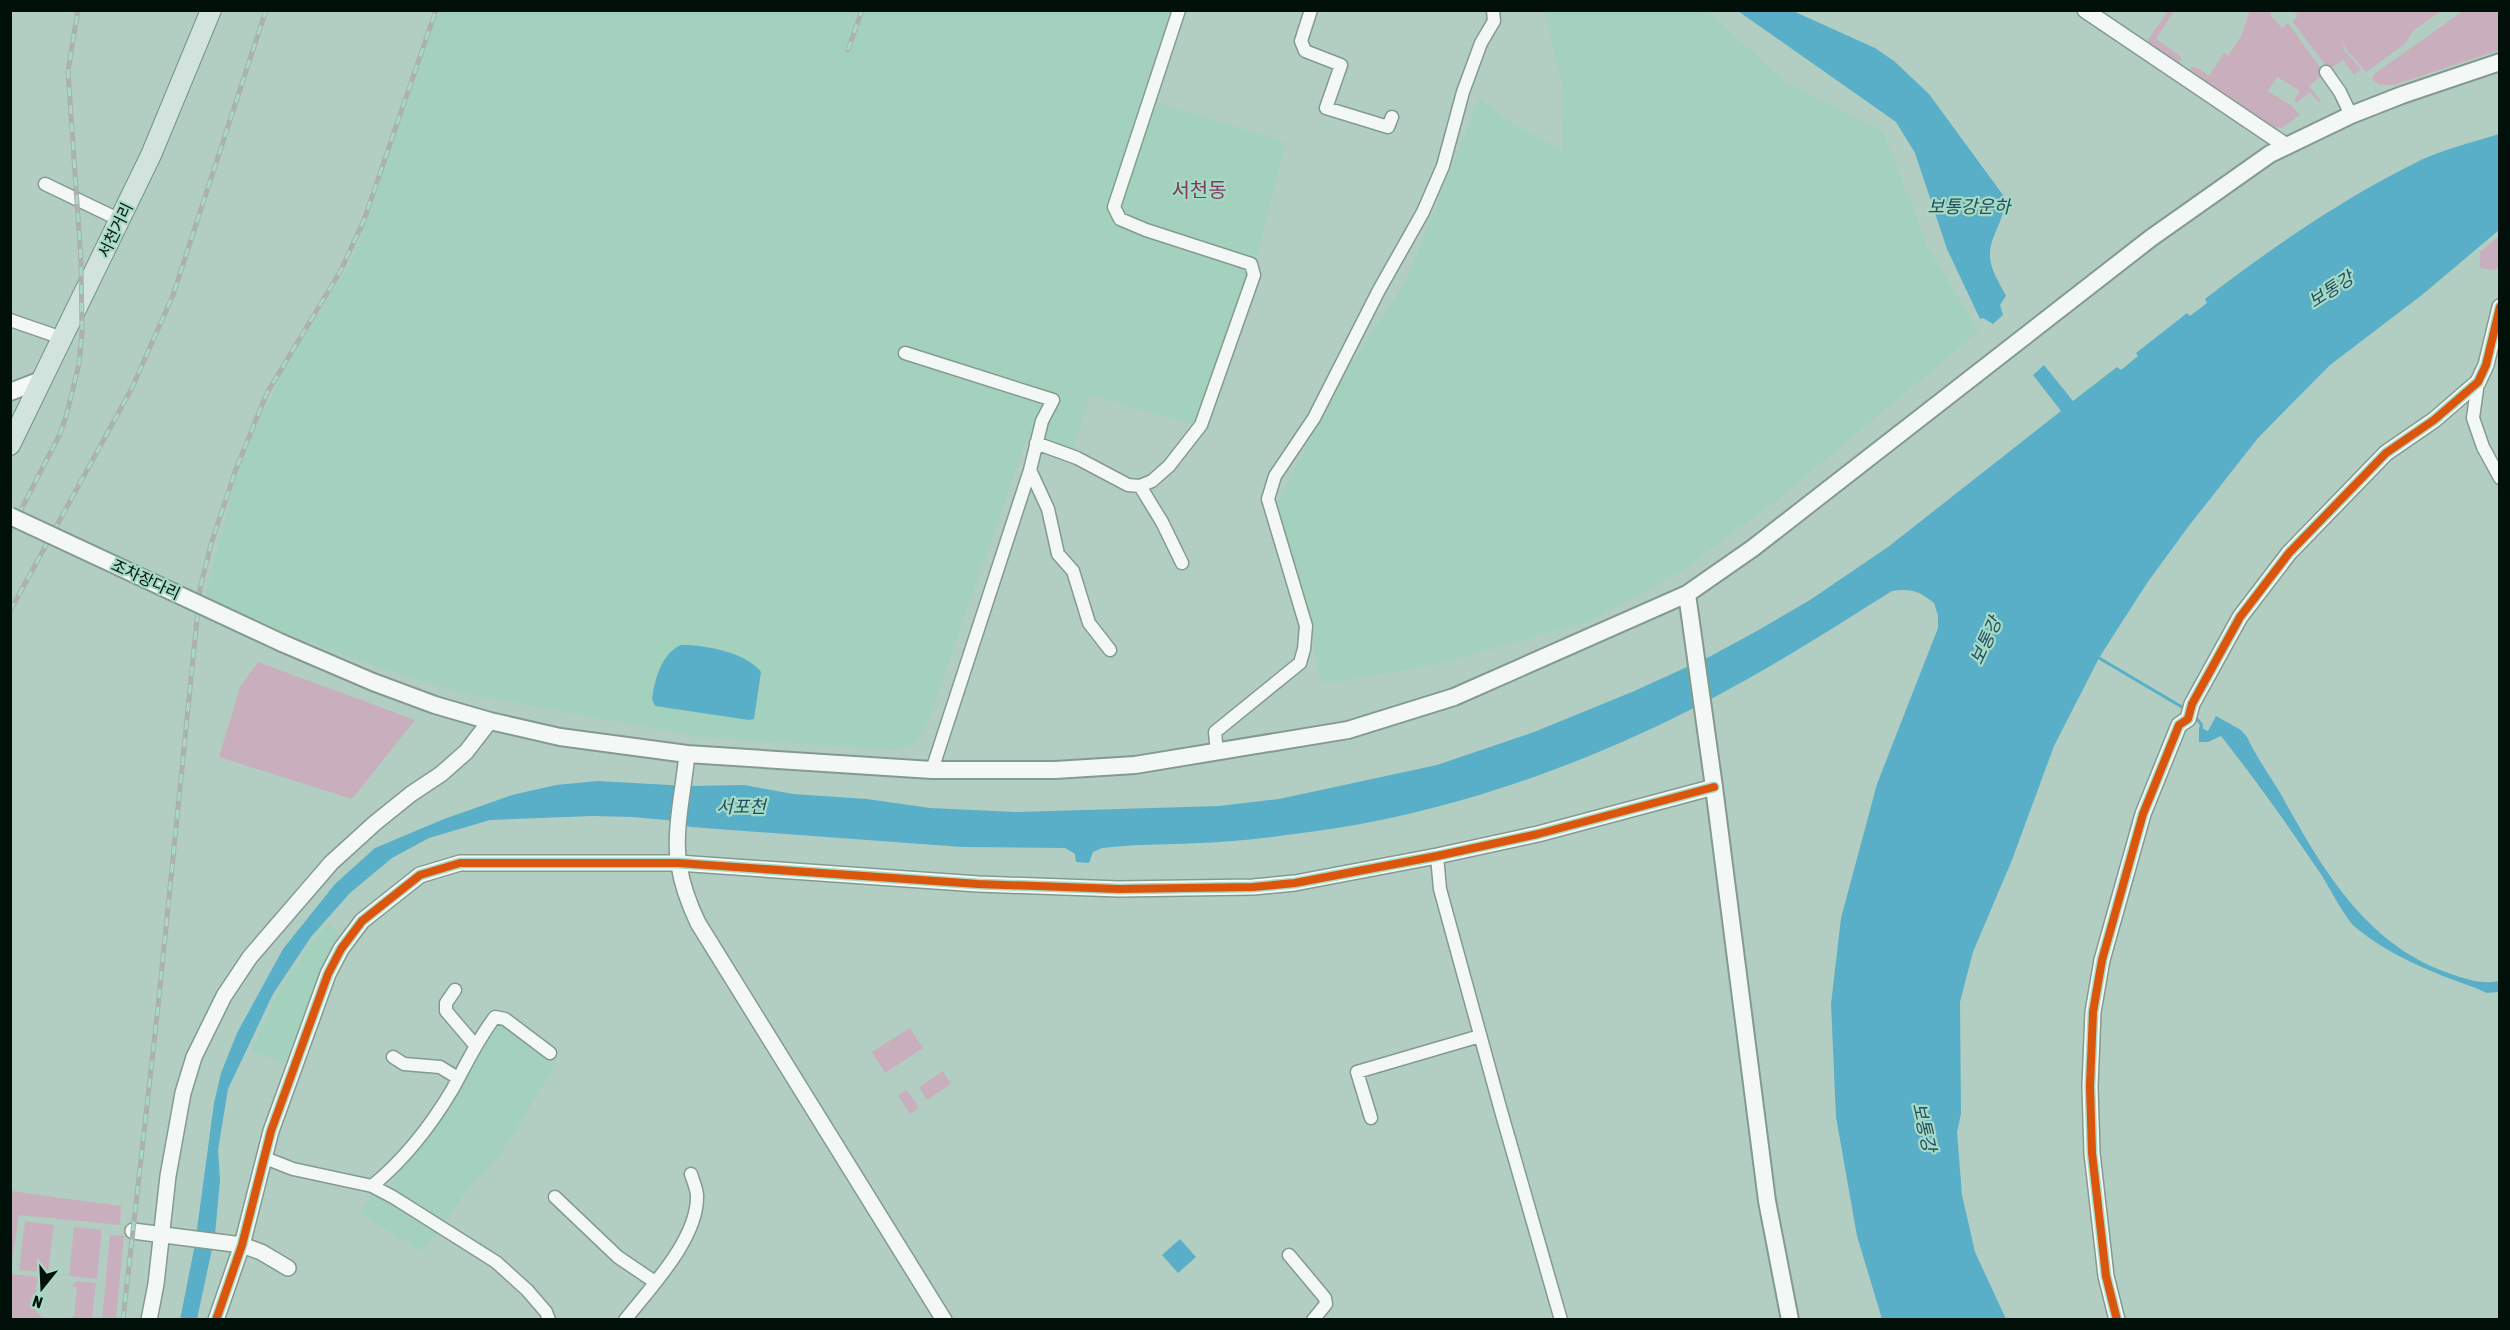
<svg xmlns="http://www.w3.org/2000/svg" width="2510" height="1330" font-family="'Asap Condensed','Noto Sans KR',sans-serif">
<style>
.built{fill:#a3d1be}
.green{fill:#c9afbd}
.water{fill:#5aafc8}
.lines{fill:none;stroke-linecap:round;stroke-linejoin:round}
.stream{stroke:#5aafc8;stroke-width:3}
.minor-casing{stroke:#849a90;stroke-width:15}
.tertiary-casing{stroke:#849a90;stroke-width:18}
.secondary-casing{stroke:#849a90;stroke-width:20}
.primary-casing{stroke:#739388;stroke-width:22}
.minor{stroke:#f3f8f6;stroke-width:12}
.tertiary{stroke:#f3f8f6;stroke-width:15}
.secondary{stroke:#f3f8f6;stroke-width:16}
.primary{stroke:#d2e2dc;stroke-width:20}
.rail-casing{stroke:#aab1ae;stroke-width:5}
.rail{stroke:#a6dac4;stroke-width:3;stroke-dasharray:9;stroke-linecap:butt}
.secondary-bridge-casing{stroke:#849a90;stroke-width:20;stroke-linecap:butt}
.secondary-bridge{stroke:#f3f8f6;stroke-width:16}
.cycleway-casing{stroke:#a6dac4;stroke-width:11}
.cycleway{stroke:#dc550c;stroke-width:8}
.labels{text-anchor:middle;stroke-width:4.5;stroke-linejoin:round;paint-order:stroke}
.street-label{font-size:16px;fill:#01110a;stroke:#a6dac4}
.water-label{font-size:18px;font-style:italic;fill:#224e60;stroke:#a6dac4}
.quarter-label{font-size:20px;fill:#7c3b5f;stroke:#a6dac4}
</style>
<rect width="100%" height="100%" fill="#b2cec2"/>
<path class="built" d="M436,11H1172L1154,101L1286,142L1258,252L1200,418L1191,424L1090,395L1072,451L1027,438L924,732L917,743L894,750L699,737L467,694L388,671L247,619L204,599L240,463L286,365L352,261Z
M1545,11H1708L1786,83L1883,132L1929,250L1979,331L1774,502L1677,574L1590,621L1443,663L1323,684L1276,505L1341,380L1406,281L1479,98L1507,120L1562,150L1564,92Z
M328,923L342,936L325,962L285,1064L251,1051L279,990L309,946Z
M499,1024L556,1062L535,1099L499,1156L468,1189L444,1222L390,1186Z
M374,1191L437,1233L422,1252L360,1213Z"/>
<path class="green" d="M2272,10L2270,15L2282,28L2288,23L2324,73L2309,86L2321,101L2319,103L2310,92L2296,103L2294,100L2300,91L2277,77L2268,91L2292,106L2300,115L2282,128L2271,127L2188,72L2192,67L2198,68L2209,76L2224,53L2229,55L2241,36L2250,11Z
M2168,11H2174L2156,39L2180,56L2181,59L2179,65L2146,43Z
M2293,11H2441L2413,31L2405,44L2366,72L2346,49L2342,41L2345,51L2361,69L2354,75L2343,60L2329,70L2292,21L2298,16Z
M2463,11H2499V50L2394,85H2380L2372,79L2374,74Z
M2499,236V267L2494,270L2480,268V252Z
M258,662L415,720L352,799L219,757L240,687Z
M910,1028L923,1048L885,1073L872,1052Z
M943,1071L951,1084L927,1100L919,1087Z
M907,1090L919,1108L910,1114L898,1095Z
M11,1191L121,1206L120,1225L19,1215L11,1268Z
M25,1221L54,1225L48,1273L19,1270Z
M74,1227L102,1230L97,1279L69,1276Z
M110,1235L124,1236L116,1319H102Z
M11,1274L39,1277L43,1280L42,1284L37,1283L34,1308L43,1319H11Z
M76,1281L96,1283L92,1319H68L74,1316L77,1287L72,1286Z"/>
<path class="water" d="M1738,11H1793L1875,48L1894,61L1929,94L2003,195C2009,217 1989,234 1990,256C1990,269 2000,284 2006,296L2000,305L2003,315L1993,324L1983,318L1980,319L1947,249L1915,153L1896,122Z
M2499,134V230L2422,295L2330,365L2258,438L2188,527L2147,583L2099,658L2054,746L2012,860L1973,952L1960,1002L1961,1114L1957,1132L1962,1195L1975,1252L2006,1319H1882L1857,1236L1836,1117L1831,1004L1841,918L1877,784L1938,628V616L1934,603C1920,591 1910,588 1892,591C1833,628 1774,666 1713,698C1596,760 1467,807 1337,828C1303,833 1268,838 1233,841C1189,845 1145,843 1102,848L1093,852L1089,863L1076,862L1075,854L1065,848L962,847L691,827L667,820L631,817L593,816L490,820L429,838L392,858L350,893L311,937L273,994L228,1089L218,1150L220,1180L215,1235L197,1319L180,1320L195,1244L214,1103L221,1073L237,1033L283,949L335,884L375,848L444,819L512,795L556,785L598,781L688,786L744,785L793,794L867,799L930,808L1017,812L1219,806L1279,799L1437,765L1534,732L1632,692L1709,657L1755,632L1810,600L1888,547L2061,411L2033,375L2044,365L2073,401L2117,367L2121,370L2138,356L2136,353L2187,313L2190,316L2207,303L2205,299C2270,249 2339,201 2413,164C2439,150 2471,143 2499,134Z
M681,645C703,644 748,653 761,672L754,719L749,720L655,706L652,699C655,679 661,654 681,645Z
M2216,716L2241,730L2247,737C2257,758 2270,776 2282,796C2322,869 2367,946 2451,974C2466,979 2483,985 2499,981V992L2487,993L2473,987C2431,972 2390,956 2355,927C2344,917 2328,884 2318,870C2287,824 2255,779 2221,736L2208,742H2199V727L2208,731Z
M1180,1239L1196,1257L1178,1273L1162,1255Z"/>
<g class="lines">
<path class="stream" d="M2099,658L2187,710
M2194,716L2201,724L2202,731"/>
<defs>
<path id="minor" d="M1311,10L1301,41L1305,51L1341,65L1326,108L1388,127L1392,117
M2326,72L2340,92L2351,115
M45,184L120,220
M10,320L62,338
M905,353L1053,400L1042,421L1030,470L932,770
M2478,382L2473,418L2483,447L2500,478
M1036,443L1077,458L1128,485L1140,486L1152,481L1169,466L1201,425L1254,275L1251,264L1146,230L1120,219L1114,207L1179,10
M1030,470L1048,509L1058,554L1073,571L1089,623L1110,650
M1140,486L1162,522L1182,563
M1217,753L1215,732L1300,663L1304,649L1306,626L1268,499L1275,476L1314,418L1379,290L1423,212L1443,166L1463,92L1481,43L1494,21L1493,10
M1437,856L1440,889L1501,1111L1561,1320
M455,990L446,1003V1011L475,1045
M393,1057L404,1064L440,1067L458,1078
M1371,1118L1357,1072L1480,1036
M265,1158L293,1169L372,1186L393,1197L496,1262L527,1290L546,1312L549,1320
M372,1186C405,1159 430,1127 452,1090C466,1065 477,1040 495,1017L505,1019L550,1053
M555,1197L618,1257L655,1282
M1289,1255L1325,1298L1326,1304L1313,1320
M625,1320C650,1288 698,1239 697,1196C697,1189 693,1181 691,1174"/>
<path id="tertiary" d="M2085,10L2285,145
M687,754C684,788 673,833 679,865C682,886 689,904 698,923L944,1320
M133,1231L242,1245L261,1252L288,1268
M149,1320L156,1284L168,1176L183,1093L194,1057L224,996L250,957L331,863L375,823L411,794L441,774L466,752L490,721
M216,1320L242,1245L271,1131L328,974L341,949L362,921L420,875L460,863H678L978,884L1119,889L1253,887L1295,883L1437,856L1538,834L1714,787
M2117,1320L2106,1276L2092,1153L2090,1086L2093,1012L2102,960L2143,814L2179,725L2188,719L2192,704L2240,617L2289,553L2386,453L2434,420L2478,382L2486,365L2500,307"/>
<path id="secondary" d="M10,392L41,380
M1687,594L1714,787L1767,1201L1790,1320
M282,643L373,682L435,705L490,721L560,737L687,754L932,770H1055L1135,765L1348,730L1454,697L1687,594L1753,548L2151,238L2270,154L2351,115L2402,95L2500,62"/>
<path id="primary" d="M10,445L151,155L211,10"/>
</defs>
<use href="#minor" class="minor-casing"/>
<use href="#tertiary" class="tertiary-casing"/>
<use href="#secondary" class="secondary-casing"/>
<use href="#primary" class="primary-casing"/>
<use href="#minor" class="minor"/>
<use href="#tertiary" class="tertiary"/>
<use href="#secondary" class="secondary"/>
<use href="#primary" class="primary"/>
<defs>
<path id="rail" d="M848,50L862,10
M10,531L59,436L66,417L79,364L82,332L81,261L68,71L78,10
M10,611L132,388L173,295L266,10
M123,1320L158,1007L200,589L211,544L236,469L267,393L341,270L364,220L436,10"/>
</defs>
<use href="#rail" class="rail-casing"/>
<use href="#rail" class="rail"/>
<defs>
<path id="secondary-bridge" d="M10,516L282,643"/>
</defs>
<use href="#secondary-bridge" class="secondary-bridge-casing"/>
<use href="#secondary-bridge" class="secondary-bridge"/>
<defs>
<path id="cycleway" d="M216,1320L242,1245L271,1131L328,974L341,949L362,921L420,875L460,863H678L978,884L1119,889L1253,887L1295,883L1437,856L1538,834L1714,787
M2117,1320L2106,1276L2092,1153L2090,1086L2093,1012L2102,960L2143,814L2179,725L2188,719L2192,704L2240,617L2289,553L2386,453L2434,420L2478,382L2486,365L2500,307"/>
</defs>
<use href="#cycleway" class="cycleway-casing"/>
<use href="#cycleway" class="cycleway"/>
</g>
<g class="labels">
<g class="street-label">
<text transform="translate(115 230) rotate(-64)" y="6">서천거리</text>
<text transform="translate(146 579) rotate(25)" y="6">조차장다리</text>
</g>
<g class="water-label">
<text x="1969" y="213">보통강운하</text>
<text transform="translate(2331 290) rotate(-33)" y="6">보통강</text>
<text transform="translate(1986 641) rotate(-65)" y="6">보통강</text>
<text x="741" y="813">서포천</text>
<text transform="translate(1924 1127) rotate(77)" y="6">보통강</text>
</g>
<g class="quarter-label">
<text x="1199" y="197">서천동</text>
</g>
</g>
<rect width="2510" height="1330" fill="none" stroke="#01110a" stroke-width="24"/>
<g transform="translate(42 1288) rotate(198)" stroke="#a6dac4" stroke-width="4.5" paint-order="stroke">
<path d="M0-4.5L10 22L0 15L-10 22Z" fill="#01110a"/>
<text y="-9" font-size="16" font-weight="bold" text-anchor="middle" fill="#01110a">N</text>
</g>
</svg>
